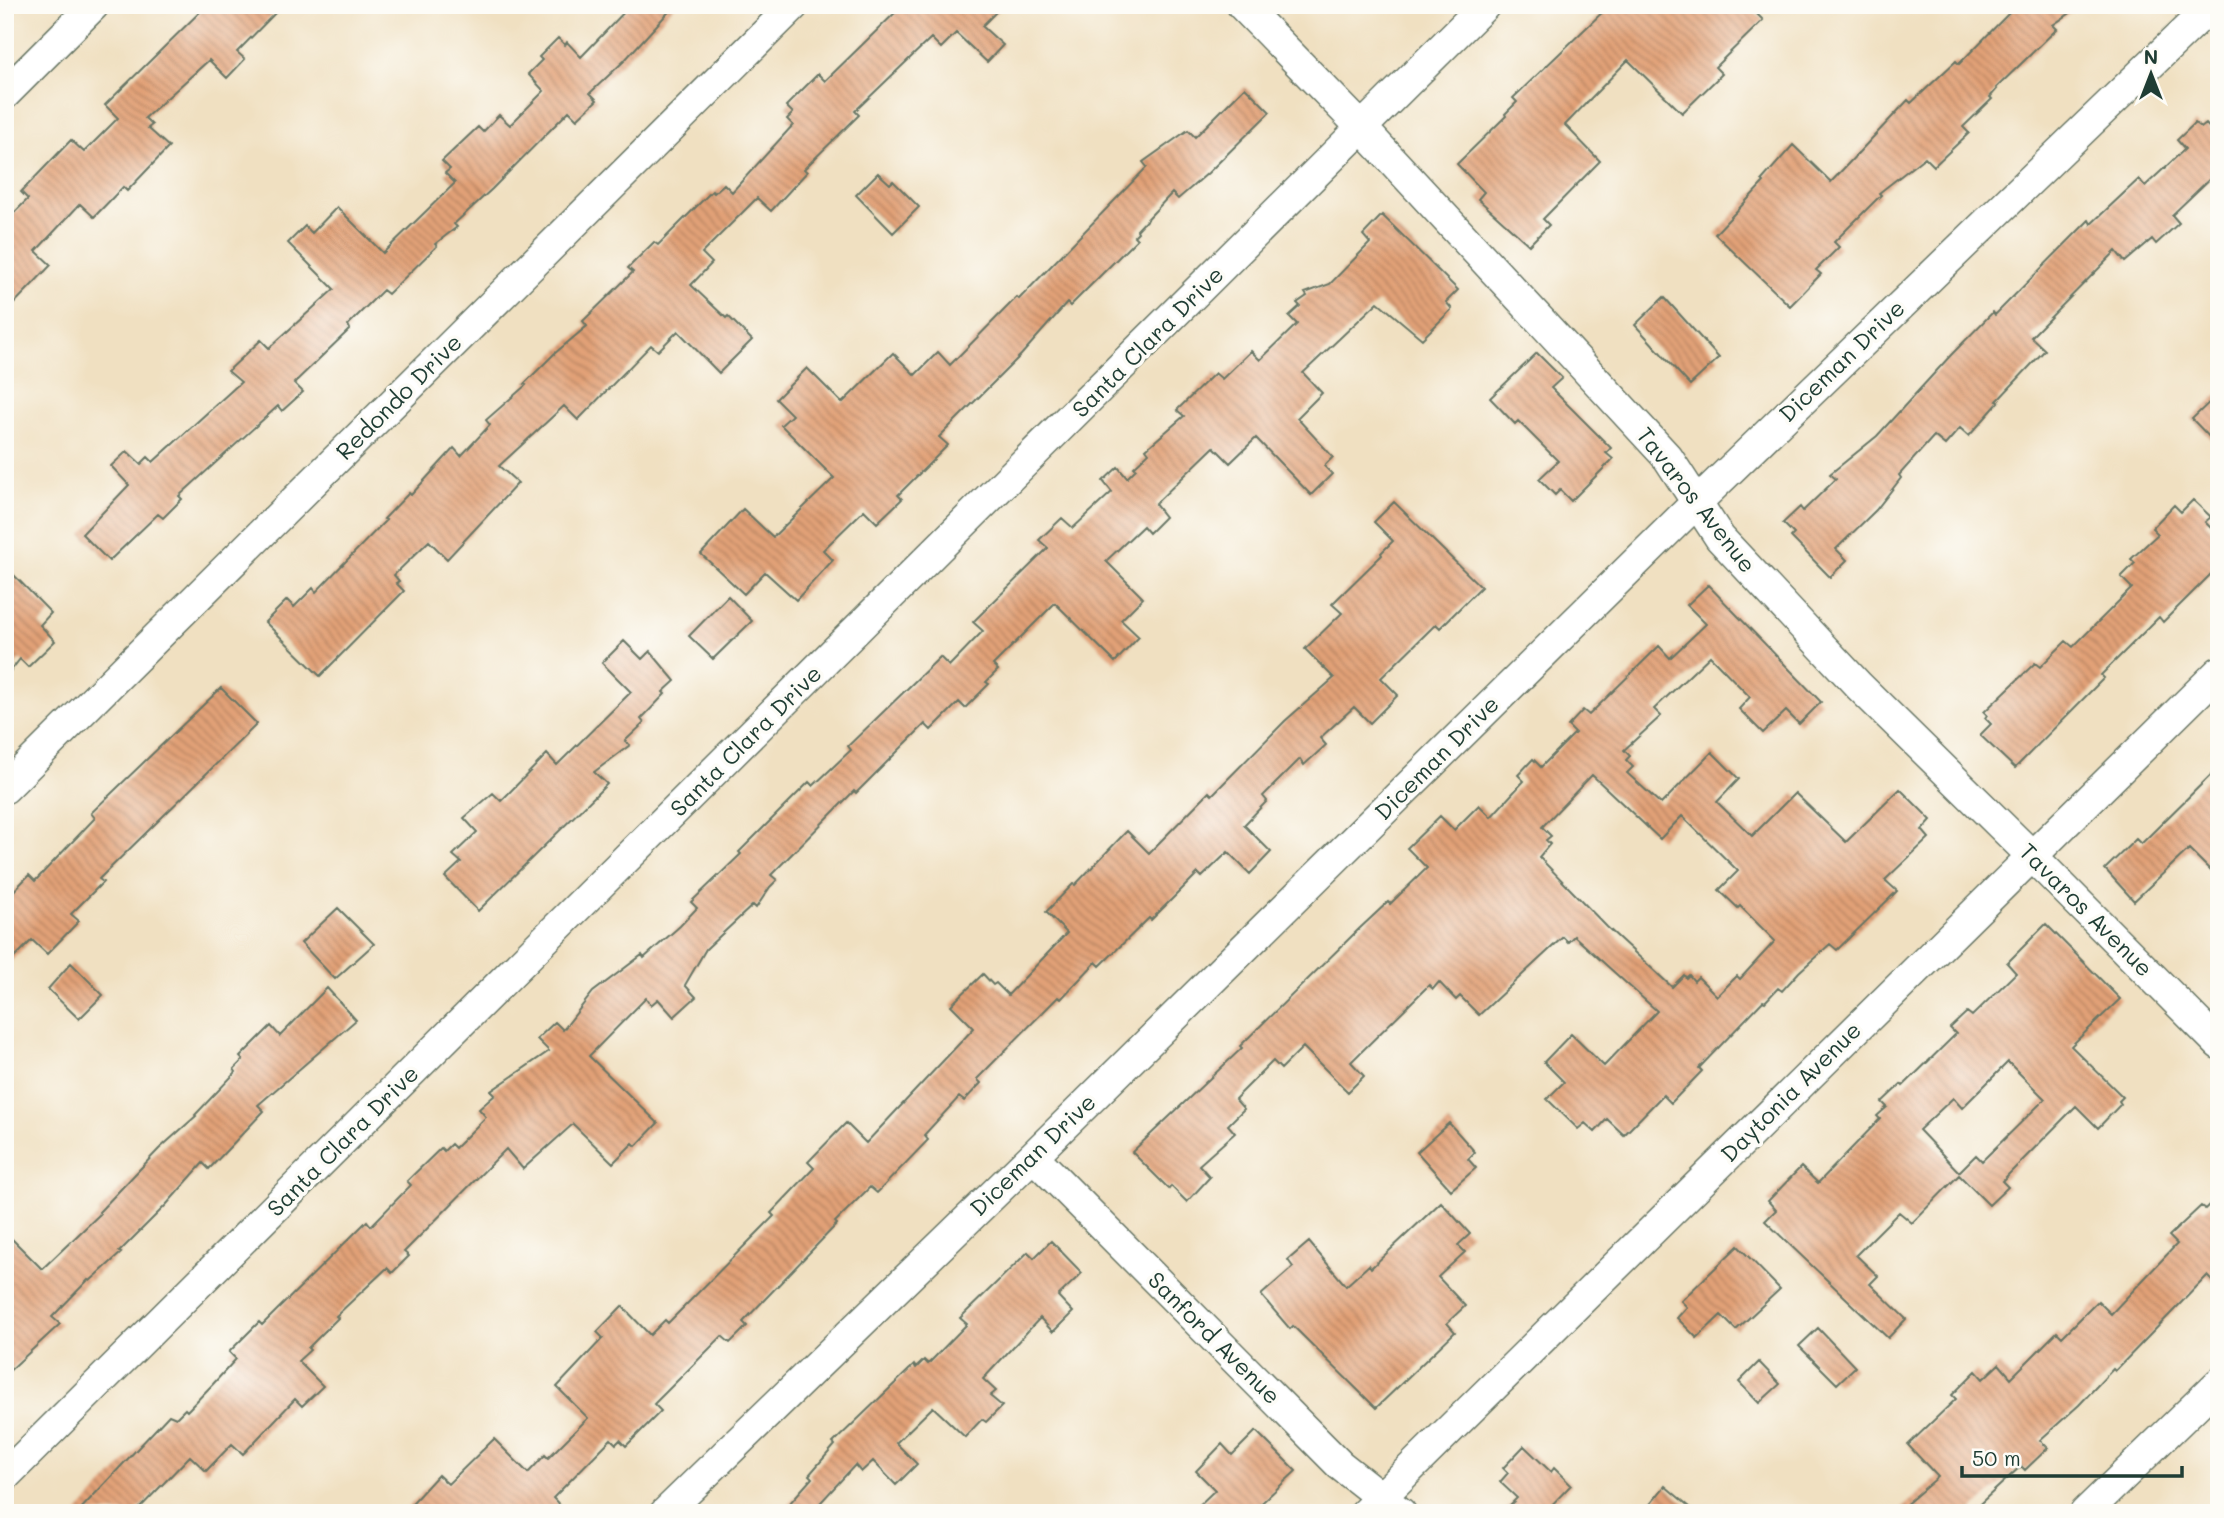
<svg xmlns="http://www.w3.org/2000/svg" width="2224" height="1518" font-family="Mali,sans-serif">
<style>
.building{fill:url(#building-back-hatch);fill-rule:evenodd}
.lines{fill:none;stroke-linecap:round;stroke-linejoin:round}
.minor-casing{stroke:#687665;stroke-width:33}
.minor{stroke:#fff;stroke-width:30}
.labels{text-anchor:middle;stroke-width:7;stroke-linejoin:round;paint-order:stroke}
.street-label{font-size:23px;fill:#1f3d34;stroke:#fdfcf7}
</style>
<defs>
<pattern id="building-back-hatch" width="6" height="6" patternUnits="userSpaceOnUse" patternTransform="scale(1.75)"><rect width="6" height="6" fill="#e2a177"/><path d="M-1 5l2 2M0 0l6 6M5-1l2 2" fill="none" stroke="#b78462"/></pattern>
</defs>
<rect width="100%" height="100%" fill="#fdfcf7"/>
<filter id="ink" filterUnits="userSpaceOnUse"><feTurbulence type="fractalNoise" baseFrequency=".0143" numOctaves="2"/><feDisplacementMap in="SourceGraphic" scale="14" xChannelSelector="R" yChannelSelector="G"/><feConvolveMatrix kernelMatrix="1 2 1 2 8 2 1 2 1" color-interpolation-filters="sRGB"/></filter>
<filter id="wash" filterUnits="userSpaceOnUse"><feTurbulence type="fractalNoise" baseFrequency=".00686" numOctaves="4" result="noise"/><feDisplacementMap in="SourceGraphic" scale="28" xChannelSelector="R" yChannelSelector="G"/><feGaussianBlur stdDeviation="1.57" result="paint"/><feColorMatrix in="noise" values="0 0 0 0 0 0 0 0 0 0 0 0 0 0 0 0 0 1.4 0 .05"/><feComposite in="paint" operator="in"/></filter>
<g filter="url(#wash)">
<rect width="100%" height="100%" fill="#f0e0c1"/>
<g id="blocks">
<path class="building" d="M207,5H283L237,52L245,59L227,78L209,60L145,118L152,125L148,128L169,147L127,191L123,187L94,217L80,204L36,251L51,265L5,313V222L28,199L21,192L71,140L84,152L118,118L105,105Z
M631,5H675L624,61L590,93L597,100L577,119L569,111L492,189L454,224L457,227L435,244L437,246L388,294L383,290L348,325L350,329L294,383L303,392L282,411L278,406L179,496L182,499L163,518L158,514L109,561L82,534L129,485L111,466L127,451L141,464L148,457L153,462L241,382L228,371L261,340L269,348L334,289L288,243L305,226L312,233L337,207L383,253L455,183L445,173L450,169L442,161L478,127L483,132L499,115L510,125L544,91L528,74L542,60L539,57L558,38L565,45L567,42L581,57Z
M903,5H1003L982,26L1003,45L987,62L956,33L941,48L931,38L855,111L859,115L804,169L807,172L771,211L757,198L702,253L712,263L691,285L726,318L728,316L752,340L719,373L678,331L658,351L651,345L578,420L564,406L499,466L518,483L447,559L429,541L394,575L399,581L396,583L404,591L320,676L265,622L287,600L294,607L313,588L316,592L386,520L384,519L409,493L411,495L454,448L461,456L490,425L486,420L526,385L524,384L554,354L587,326L583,321L633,272L628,268L654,242L658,245L712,191L714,193L724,184L732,192L793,125L787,119L793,113L786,106L818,74L825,81Z
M1610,5H1748L1763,20L1715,67L1722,74L1682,113L1628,60L1565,125L1600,161L1543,219L1549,225L1529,245L1478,199L1484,192L1457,164L1506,116L1505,114L1517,102L1513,98Z
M2017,5H2082L2053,25L2057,29L1996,88L1997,89L1990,97L1992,99L1963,127L1969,133L1934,166L1925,157L1879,193L1881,195L1834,242L1839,247L1816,270L1821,274L1790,306L1715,234L1764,182L1762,180L1793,145L1831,182L1908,100L1911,103L1956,61L1959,64Z
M1245,87L1270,112L1208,173L1178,199L1172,193L1137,230L1138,232L1134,236L1137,239L1070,306L1067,303L1021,355L939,437L948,445L898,495L902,499L877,523L864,510L823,550L833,560L796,600L765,572L744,594L701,554L743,509L773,537L834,478L781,425L792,415L776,399L807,368L842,403L893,353L915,375L938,352L950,365L1017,297L1019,299L1147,167L1143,162L1188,130L1195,137Z
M2195,123L2201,128L2206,124L2219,138V170L2172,215L2179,223L2156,244L2152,239L2125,262L2116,251L2031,337L2045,350L1997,401L1999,402L1969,436L1960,428L1945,445L1934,436L1899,475L1901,478L1876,510L1836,549L1847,560L1830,577L1791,537L1794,534L1783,523L1800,507L1803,511L1836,479L1830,474L1877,436L1951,355L1993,312L1995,315L2089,220L2091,224L2139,179L2145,186L2185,149L2177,140Z
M878,173L890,184L893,181L919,207L893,233L856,195Z
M1382,215L1458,290L1446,302L1452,309L1422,339L1378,302L1303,373L1322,393L1297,418L1333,457L1324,466L1332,474L1311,495L1256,438L1230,463L1214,447L1155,504L1165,517L1149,533L1143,526L1106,561L1143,598L1121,620L1139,637L1115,662L1055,603L993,665L998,670L986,682L989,684L965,708L959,702L931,730L925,724L856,793L854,791L771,875L777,880L770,887L756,908L753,905L706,949L685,985L696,997L674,1017L658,999L651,1005L646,998L589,1056L658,1123L636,1146L633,1143L613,1163L573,1124L523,1169L506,1149L404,1252L409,1256L392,1273L387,1268L336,1316L338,1318L308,1348L310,1350L298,1361L323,1386L302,1406L295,1399L243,1454L232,1444L206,1471L190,1456L135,1513H77L169,1415L176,1418L185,1409L187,1411L213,1384L236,1359L229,1352L259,1322L262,1325L367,1221L371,1226L411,1185L407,1181L441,1148L444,1151L451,1144L455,1148L486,1117L479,1109L495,1095L491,1091L549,1051L537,1039L555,1022L563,1030L593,992L642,955L644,958L680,926L697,908L691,902L741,854L739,852L809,782L813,786L851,750L848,746L940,657L949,666L983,631L973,622L1048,548L1039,540L1062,518L1073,528L1112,492L1103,481L1118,467L1127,478L1136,469L1134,467L1149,453L1146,449L1184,416L1177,410L1215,373L1222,379L1251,351L1260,360L1297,324L1289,316L1300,306L1297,303L1307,296L1305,293L1330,284L1370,243L1363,235Z
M1664,297L1719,358L1690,385L1635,325Z
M1537,353L1562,378L1551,388L1611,448L1606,453L1613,459L1571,501L1560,490L1555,495L1539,479L1558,461L1518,421L1515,424L1490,398Z
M2219,393V447L2192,419Z
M2193,500L2211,517L2205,522L2219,536V566L2163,622L2159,617L2101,675L2104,678L2015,768L1980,735L1991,724L1985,718L1987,715L1984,712L2035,663L2040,667L2066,641L2073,647L2132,588L2121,577L2135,563L2131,559L2158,534L2152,528L2174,505L2181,512Z
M1394,502L1481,587L1440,628L1436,624L1381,678L1398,695L1370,723L1354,707L1320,738L1326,745L1304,765L1300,759L1263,796L1267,801L1244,825L1271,852L1250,874L1228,852L1202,877L1198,873L1151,920L1149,918L1100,966L1096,962L1061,999L1058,997L977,1079L981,1083L964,1101L959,1097L924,1135L928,1140L877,1193L870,1187L835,1222L837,1224L743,1322L747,1326L730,1343L722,1336L654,1404L661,1411L626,1446L620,1440L616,1444L611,1439L553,1498L567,1513H403L438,1475L448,1484L494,1439L528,1473L545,1455L548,1458L588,1418L557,1387L603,1338L597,1332L622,1306L650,1335L665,1320L668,1323L774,1216L771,1213L814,1168L808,1162L846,1123L866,1143L974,1028L951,1005L983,974L993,985L996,983L1008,995L1067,933L1046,912L1073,884L1075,885L1127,831L1149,853L1209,792L1212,795L1285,721L1334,678L1305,649L1342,613L1332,604L1382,555L1381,553L1393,541L1374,522Z
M5,566L51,613L40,625L55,641L28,667L20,659L5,678Z
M1708,585L1821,702L1799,724L1786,711L1763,733L1739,709L1750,697L1710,656L1654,709L1661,716L1624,750L1630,756L1626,760L1633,767L1627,773L1661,804L1712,752L1739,779L1717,802L1752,836L1795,793L1846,842L1900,789L1931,820L1922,830L1929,838L1885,880L1897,891L1837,950L1830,944L1799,972L1782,991L1778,988L1765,1002L1763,1001L1699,1068L1702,1071L1671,1103L1663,1095L1624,1135L1607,1119L1595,1132L1585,1123L1578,1129L1547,1099L1564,1082L1544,1062L1571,1034L1604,1066L1657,1011L1574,936L1568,942L1563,937L1479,1015L1460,996L1456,1000L1439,982L1433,989L1429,985L1351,1062L1364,1076L1348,1092L1303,1047L1281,1069L1273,1061L1235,1099L1244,1109L1228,1125L1235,1133L1199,1165L1210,1177L1187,1202L1171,1186L1169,1189L1132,1152L1242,1048L1240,1046L1359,929L1388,902L1390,904L1427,868L1407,848L1440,816L1454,830L1479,805L1491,817L1524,781L1518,775L1533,759L1541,767L1575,733L1568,726L1583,710L1589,715L1659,646L1670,658L1706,624L1687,605ZM1592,775L1660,839L1682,816L1738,871L1719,890L1738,908L1740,906L1775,941L1740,979L1737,976L1717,996L1698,977L1694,981L1689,975L1686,978L1684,975L1672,987L1607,927L1539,857L1550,844L1546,840L1551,836L1542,827Z
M728,596L752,621L713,659L689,636Z
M624,641L642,659L650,651L675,681L663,692L665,694L641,719L644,723L625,741L630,745L594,772L607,784L478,911L445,877L461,862L453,855L477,832L464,818L493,793L501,801L547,754L557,765L631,692L602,663Z
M221,688L257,724L99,879L103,882L71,914L79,921L47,954L32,940L5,967V900L29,875L35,881L95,818L91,813Z
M2219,767V879L2189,849L2134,901L2105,869L2136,839L2141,844Z
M338,908L374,944L335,979L301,943Z
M2046,924L2120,999L2071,1046L2123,1097L2119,1101L2121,1104L2098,1128L2076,1106L2002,1181L2008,1187L1989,1205L1959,1175L1912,1223L1899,1212L1856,1255L1878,1276L1870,1284L1906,1319L1888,1338L1765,1221L1776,1210L1768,1201L1801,1167L1818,1183L1880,1119L1877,1116L1887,1107L1882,1102L1901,1084L1903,1086L1956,1034L1950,1028L1967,1012L1972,1016L2016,973L2007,963ZM2008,1062L2045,1099L1982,1161L1976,1155L1959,1172L1919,1130L1953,1098L1962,1108Z
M71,963L103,995L79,1019L48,989Z
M327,988L356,1020L258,1105L264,1111L209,1169L203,1163L166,1205L119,1252L121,1253L90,1281L88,1280L52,1317L60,1324L5,1375V1232L42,1269L100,1214L99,1212L159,1149L196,1116L195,1115L236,1072L234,1069L243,1060L240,1057L271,1026L280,1036Z
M1449,1123L1475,1152L1468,1159L1476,1168L1451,1190L1417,1152Z
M2219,1195V1288L2207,1276L2115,1371L2113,1369L2079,1405L2040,1440L2048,1448L2025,1470L2021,1466L1970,1513H1896L1938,1477L1908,1445L1956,1399L1952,1395L1976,1371L1983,1379L1999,1364L2011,1378L2057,1332L2062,1337L2098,1301L2111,1314L2177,1244L2169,1236L2201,1206L2205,1209Z
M1441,1202L1470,1234L1458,1245L1465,1252L1438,1277L1465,1306L1447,1323L1455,1332L1376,1408L1293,1326L1290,1329L1261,1295L1293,1267L1288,1260L1309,1242L1346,1286L1369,1265L1371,1268Z
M1051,1241L1082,1273L1058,1296L1073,1312L1053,1332L1040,1318L983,1379L996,1391L990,1396L1002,1406L986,1422L982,1419L965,1437L933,1407L896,1443L917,1464L896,1485L873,1461L861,1472L855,1465L811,1513H781L812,1478L809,1475L835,1445L833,1443L914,1365L916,1368L924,1360L928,1364L967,1324L960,1318L1028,1252L1034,1258Z
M1738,1246L1780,1289L1736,1330L1721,1315L1697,1338L1677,1318L1687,1307L1681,1301Z
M1818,1328L1855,1367L1837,1384L1799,1346Z
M1759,1362L1780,1384L1759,1403L1739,1382Z
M1256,1431L1296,1471L1251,1513H1191L1215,1490L1196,1471L1222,1444L1232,1455Z
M1524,1446L1551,1472L1554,1468L1571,1485L1544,1513H1502L1517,1498L1500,1482L1508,1473L1503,1468Z
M1665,1486L1697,1513H1643Z"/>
</g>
</g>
<g filter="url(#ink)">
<use href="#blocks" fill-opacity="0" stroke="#687665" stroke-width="2"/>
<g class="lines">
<defs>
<path id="minor" d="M1242,5L1362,128L1668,458L1720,538L1859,686L2031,855L2219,1044
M5,94L94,5
M5,788L794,5
M1033,1156L1340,1465L1401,1513
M5,1476L1485,5
M665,1513L1033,1156L1696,503L2212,5
M1365,1513L2219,672
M2085,1513L2219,1383"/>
</defs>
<use href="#minor" class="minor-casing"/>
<use href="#minor" class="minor"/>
</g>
</g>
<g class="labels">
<g class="street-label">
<text transform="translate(1148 342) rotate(-45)" y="8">Santa Clara Drive</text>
<text transform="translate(1842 361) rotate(-44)" y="8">Diceman Drive</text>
<text transform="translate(399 397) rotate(-45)" y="8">Redondo Drive</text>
<text transform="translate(1696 500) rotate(52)" y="8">Tavaros Avenue</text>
<text transform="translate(746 741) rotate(-45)" y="8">Santa Clara Drive</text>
<text transform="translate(1437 758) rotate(-45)" y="8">Diceman Drive</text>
<text transform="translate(2086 910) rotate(45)" y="8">Tavaros Avenue</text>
<text transform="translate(1791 1092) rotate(-45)" y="8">Daytonia Avenue</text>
<text transform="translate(343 1141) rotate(-45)" y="8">Santa Clara Drive</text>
<text transform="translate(1033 1155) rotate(-44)" y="8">Diceman Drive</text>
<text transform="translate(1214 1338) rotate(45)" y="8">Sanford Avenue</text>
</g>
</g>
<rect width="2224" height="1518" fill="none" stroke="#fdfcf7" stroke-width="28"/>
<g transform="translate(2151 74)" stroke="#fdfcf7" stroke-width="5" paint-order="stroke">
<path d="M0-5L12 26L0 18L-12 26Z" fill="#1f3d34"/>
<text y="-10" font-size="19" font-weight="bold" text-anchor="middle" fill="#1f3d34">N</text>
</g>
<path d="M1962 1466v10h220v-10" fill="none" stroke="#1f3d34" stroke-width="3.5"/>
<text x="1972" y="1466" font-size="21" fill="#1f3d34" stroke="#fdfcf7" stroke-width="5" paint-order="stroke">50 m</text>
</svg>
